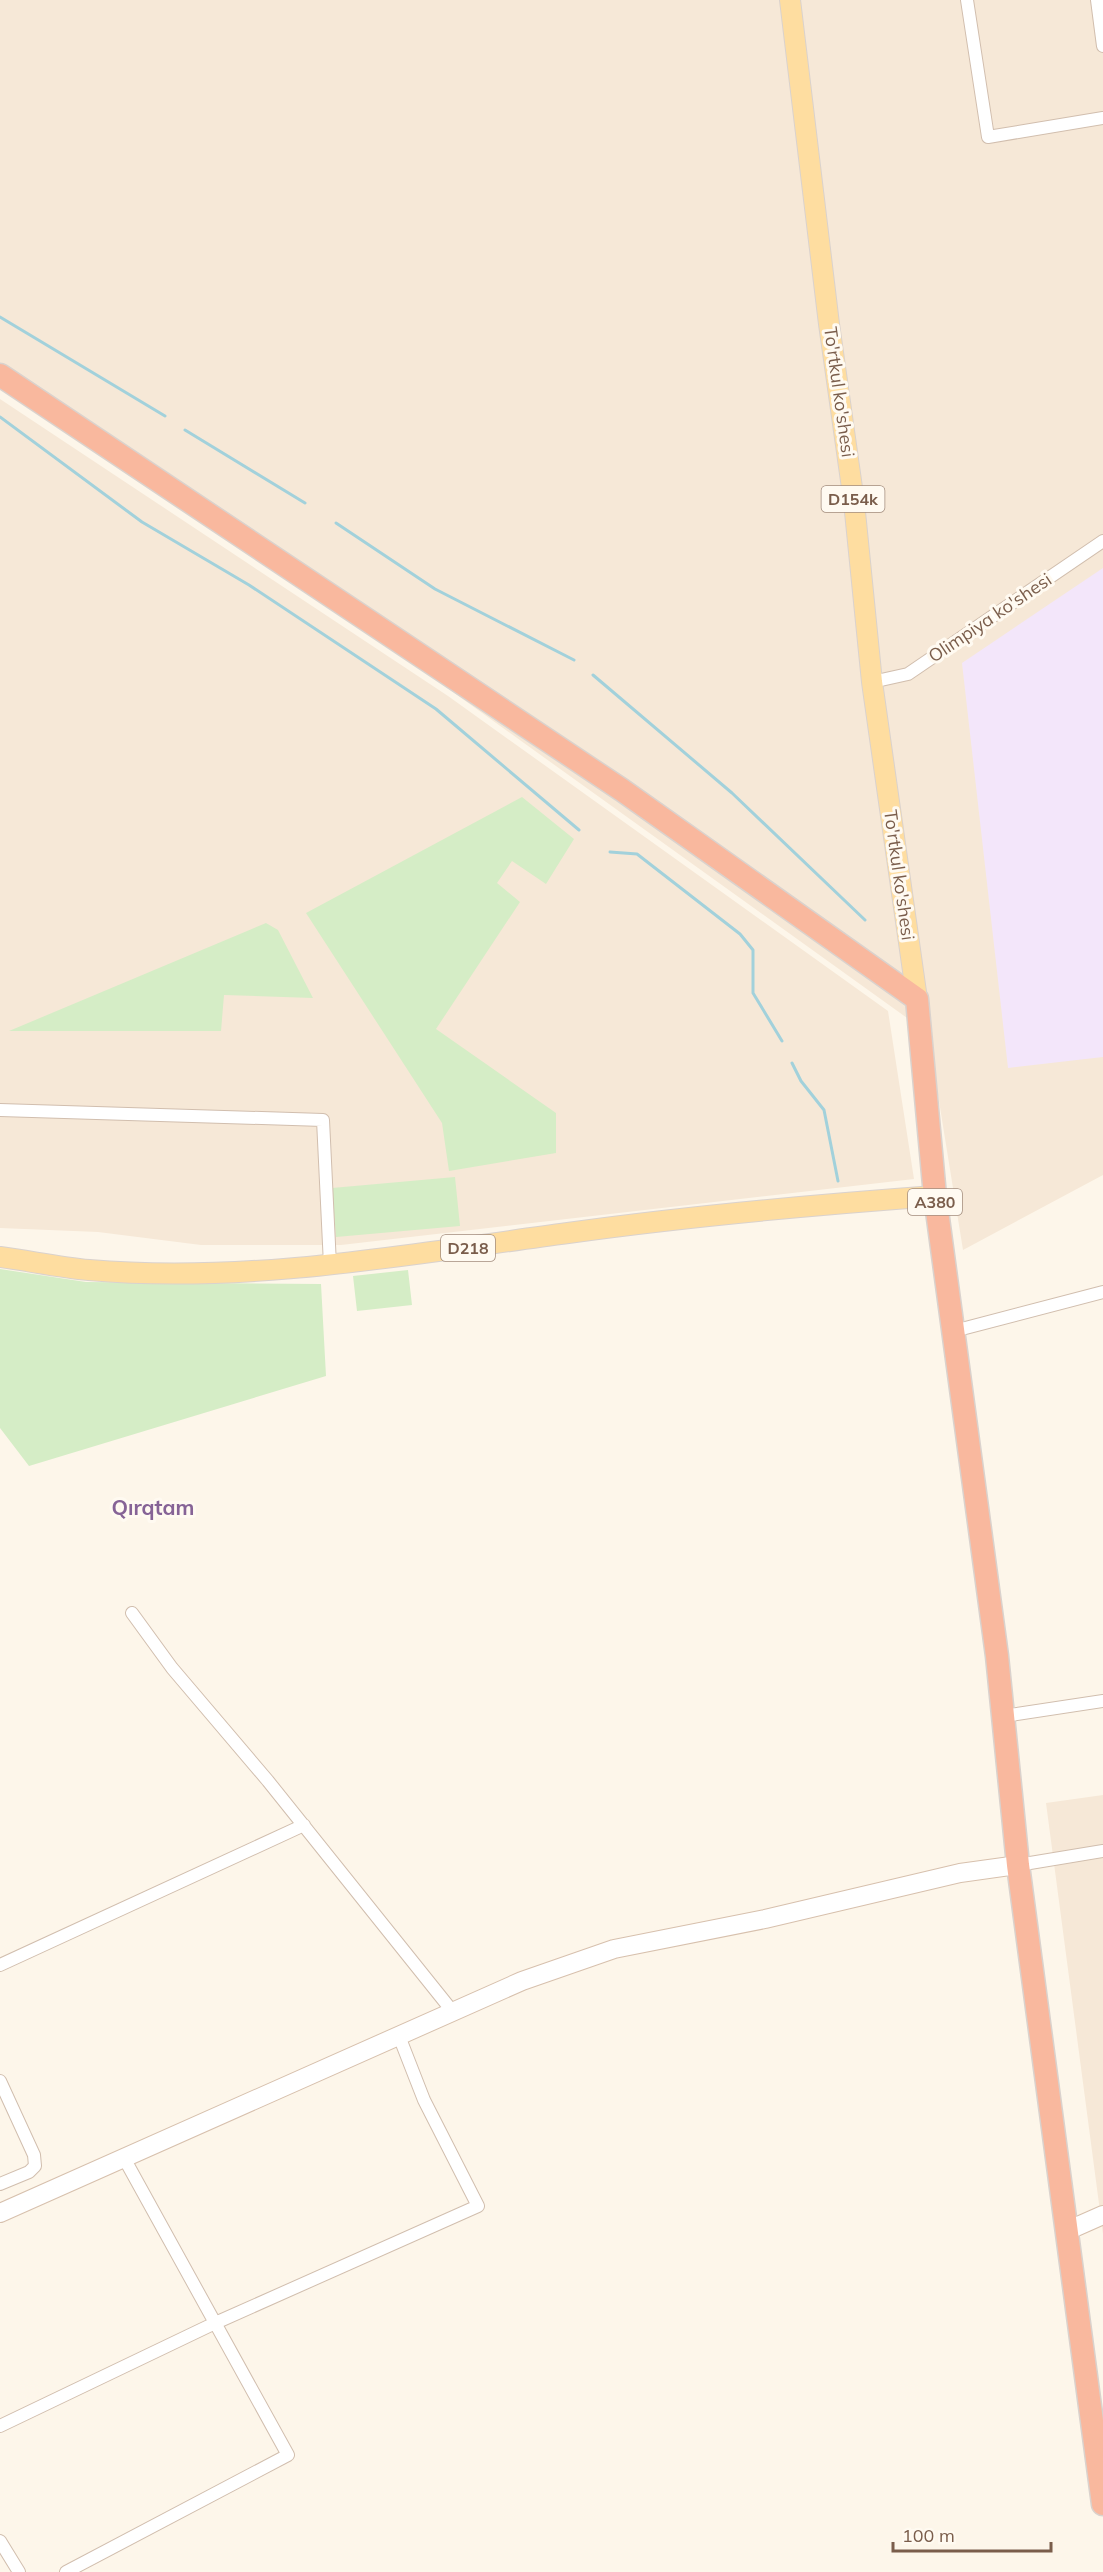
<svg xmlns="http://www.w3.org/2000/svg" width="1103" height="2572" font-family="Mulish,sans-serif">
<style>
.residential{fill:#f6e8d7}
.education{fill:#f3e6fa}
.green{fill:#d5edc6}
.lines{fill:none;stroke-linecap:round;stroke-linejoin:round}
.stream{stroke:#a2d1db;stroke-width:3}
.street-casing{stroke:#d1beae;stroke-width:14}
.secondary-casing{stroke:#d7c0ad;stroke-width:20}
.primary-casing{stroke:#dad2cd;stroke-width:22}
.highway-casing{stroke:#dad2cd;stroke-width:25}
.street{stroke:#fff;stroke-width:12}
.secondary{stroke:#fff;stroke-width:18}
.primary{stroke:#fedda0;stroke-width:20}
.highway{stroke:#f9b89e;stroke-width:22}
.labels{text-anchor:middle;stroke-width:6;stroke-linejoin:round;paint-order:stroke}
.shield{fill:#fffaf1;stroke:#a28c7d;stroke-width:1.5}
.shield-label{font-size:16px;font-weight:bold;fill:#7a5d4b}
.street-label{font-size:18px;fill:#7a5d4b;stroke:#fffaf1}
.quarter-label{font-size:21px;font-weight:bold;fill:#866396;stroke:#fffaf1}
</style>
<rect width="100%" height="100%" fill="#fdf6ea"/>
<path class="residential" d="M0,0H1103V1175L963,1250L928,1033L0,367Z
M0,399L448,696L888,1011L914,1179L341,1245H201L98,1232L0,1228Z
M1103,1795V2234L1046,1803Z"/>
<path class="education" d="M1103,568V1057L1008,1068L962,663Z"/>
<path class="green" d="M522,797L574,839L546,884L512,861L497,883L520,902L436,1029L556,1113V1153L449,1171L442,1123L306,913Z
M266,923L278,930L313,998L224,995L221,1031H9Z
M455,1177L460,1226L336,1237L332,1188Z
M0,1269L86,1282L321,1284L326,1376L29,1466L0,1428Z
M408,1270L412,1305L357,1311L353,1276Z"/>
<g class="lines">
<path class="stream" d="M0,317L165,416
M0,417L142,522L249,585L436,709L579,830
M185,430L305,503
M336,523L435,589L574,660
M593,675L732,793L865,920
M610,852L637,854L740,934L753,950V993L782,1041
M792,1063L801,1081L824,1110L838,1181"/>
<defs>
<path id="street" d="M967,0L988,137L1103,118
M1097,0L1103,46
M872,682L908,674L1103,541
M0,1110L323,1120L330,1265
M954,1331L1103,1292
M132,1613L172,1668L268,1781L453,2012
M1004,1716L1103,1701
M1018,1865L1103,1851
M0,1965L304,1825
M0,2081L34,2155L35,2166L29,2172L0,2184
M0,2426L213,2324L478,2206L424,2100L399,2036
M0,2541L19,2572
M66,2572L288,2455L124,2158"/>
<path id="secondary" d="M0,2213L522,1981L614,1949L765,1919L960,1873L1018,1865
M1069,2230L1103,2215"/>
<path id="primary" d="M790,0L829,324L854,502L872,682L917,999
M0,1257C30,1261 59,1267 89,1270C249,1284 410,1254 568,1233C690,1216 812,1205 935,1196"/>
<path id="highway" d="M0,375L622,790L917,999L935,1196L997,1656L1018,1865L1103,2504"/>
</defs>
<use href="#street" class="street-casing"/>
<use href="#secondary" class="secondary-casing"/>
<use href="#primary" class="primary-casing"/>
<use href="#highway" class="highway-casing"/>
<use href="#street" class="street"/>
<use href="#secondary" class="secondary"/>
<use href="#primary" class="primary"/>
<use href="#highway" class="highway"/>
</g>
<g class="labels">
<g class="shield">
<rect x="821.5" y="486" width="63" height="26" rx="4.5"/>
<rect x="908" y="1189" width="54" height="26" rx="4.5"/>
<rect x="441" y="1235" width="54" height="26" rx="4.5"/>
</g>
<g class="shield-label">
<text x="853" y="505">D154k</text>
<text x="935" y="1208">A380</text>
<text x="468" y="1254">D218</text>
</g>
<g class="street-label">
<text transform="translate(839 392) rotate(82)" y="6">To'rtkul ko'shesi</text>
<text transform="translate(990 618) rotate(-34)" y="6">Olimpiya ko'shesi</text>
<text transform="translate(899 875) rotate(82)" y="6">To'rtkul ko'shesi</text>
</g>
<g class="quarter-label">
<text x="153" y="1515">Qırqtam</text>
</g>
</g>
<path d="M893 2542v9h158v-9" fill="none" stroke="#7a5d4b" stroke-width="3"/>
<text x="902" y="2542" font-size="18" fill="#7a5d4b" stroke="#fffaf1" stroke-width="4.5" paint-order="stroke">100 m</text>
</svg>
